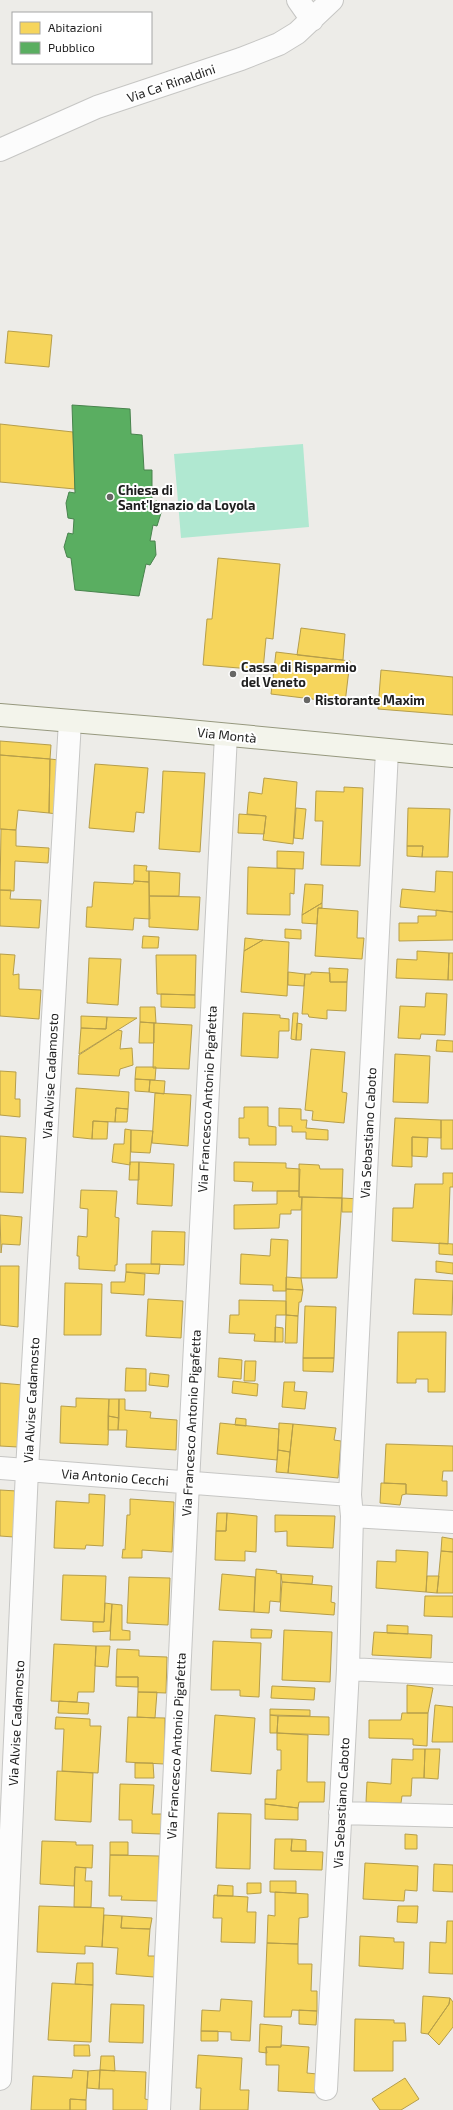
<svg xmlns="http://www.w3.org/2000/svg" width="453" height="2110" font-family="'Exo 2',sans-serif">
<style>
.pitch{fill:#b0e8d1}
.homes{fill:#f6d55c;stroke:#b69e4a}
.public{fill:#5aae61;stroke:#48834d}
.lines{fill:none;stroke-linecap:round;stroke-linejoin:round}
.street-casing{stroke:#c6c6c4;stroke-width:24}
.secondary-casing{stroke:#96987e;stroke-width:24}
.street{stroke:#fcfcfc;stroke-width:22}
.secondary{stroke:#f3f4eb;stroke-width:22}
.poi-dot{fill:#676765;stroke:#fff;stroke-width:1.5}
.labels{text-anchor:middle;stroke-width:4;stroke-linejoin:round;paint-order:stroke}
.street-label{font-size:13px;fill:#1f1f1f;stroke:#fff}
.poi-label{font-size:13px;font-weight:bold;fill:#1f1f1f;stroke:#fff;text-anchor:start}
</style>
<rect width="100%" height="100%" fill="#edece8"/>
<path class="pitch" d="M303,444L309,527L181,538L174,454Z"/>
<path class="homes" d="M8,331L52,335L49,367L5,363Z
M0,424L73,432L75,489L0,482Z
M218,558L280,564L273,639L266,638L263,670L203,665L207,619H212Z
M301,628L345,634L343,660L297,655Z
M276,652L350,661L345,703L271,694Z
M381,670L453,677V715L378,709Z
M0,741L51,745L50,759L0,755Z
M0,755L50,759L49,813L18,810L16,830L0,829Z
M50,759L59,760L57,814L49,813Z
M95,764L148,768L144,813L136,812L134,832L89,828Z
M163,771L205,773L200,852L159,849Z
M264,778L297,782L293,844L263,840L266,816L247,814L249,792L262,794Z
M344,787L363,788L360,866L321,865L323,821H315L316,791L344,792Z
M296,808L306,809L303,839L294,838Z
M408,808L450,809L448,857H422L423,846H407Z
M239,814L266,816L264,834L238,833Z
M1,829L16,830V846L49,848L48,863L15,861L14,891L0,890Z
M407,846H423L422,857L407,856Z
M277,851L304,852L303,869L277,868Z
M134,865L147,866L146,871H149V882L134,881Z
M248,867L295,869L294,894L290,893V915L247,914Z
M149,871L180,873L179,896H149Z
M436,871L453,872V912L400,907L402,889L435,892Z
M134,881L149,882L150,919L134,918L133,930L86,927L87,907H92L94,882L133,884Z
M305,884L323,885L322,903L302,915Z
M0,890H11L10,899L41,900L39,928L0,926Z
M149,896L200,897L198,930L149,927Z
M322,903V908H318L317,924L302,923V915Z
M318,908L358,911L357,938H364L362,959L315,956Z
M436,910L453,912V940L399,941V923H418V916H436Z
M285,929L301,930V939L285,938Z
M143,936L159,937L158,948H142Z
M245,938L263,940L244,951Z
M263,940L289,942L287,996L241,992L244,951Z
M417,951L449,953L448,980L396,978L397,959L417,960Z
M449,953H453V980H448Z
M0,954L15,955L13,975L19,974V989L41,990L39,1019L0,1016Z
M156,955H196L195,995L157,994Z
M89,958L121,959L118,1005L87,1003Z
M329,968L348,969L347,982H330Z
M288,972L305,974L304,986L288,985Z
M311,972L330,973V982H347L346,1011L327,1010V1019L309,1017L308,1014H302L305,974H311Z
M426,993L447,994L445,1035L421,1034L420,1039L398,1038L400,1006L425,1007Z
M161,994L195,995V1008L161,1007Z
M140,1007H155L156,1023L140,1022Z
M243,1013L280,1015V1018L289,1019V1031H279L278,1058L241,1056Z
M293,1013H298L296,1040L291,1039Z
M81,1016L107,1017L106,1029L81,1028Z
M107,1017L137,1018L79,1054L81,1028L106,1029Z
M140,1022L154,1023V1043H139Z
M154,1023L192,1025L189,1069L153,1068Z
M297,1023L302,1024L301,1040H296Z
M118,1030L122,1031L120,1049L132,1048L133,1065L120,1069L119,1076L78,1074L79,1055Z
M437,1040L453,1041V1052L436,1051Z
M311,1049L345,1052L342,1092L347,1093L344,1123L312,1120L313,1111L305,1110Z
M395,1054L430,1056L428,1103L393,1102Z
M136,1067H156L155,1080L135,1079Z
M0,1071L16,1072L15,1099H20V1117L0,1115Z
M135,1079L150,1080L149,1092L135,1091Z
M150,1080L165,1081L164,1094L149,1092Z
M76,1088L129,1092L128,1109L116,1108L115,1122L93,1121L92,1139L73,1137Z
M155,1093L191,1095L188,1146L152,1143Z
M244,1107H268V1126L276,1127V1145H249V1138H239V1118H244Z
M116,1108L128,1109L127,1122H115Z
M279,1108L301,1109V1120H307L306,1128L328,1130V1140L306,1139V1132H292V1126H279Z
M395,1118L441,1120V1138L412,1137V1167L392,1166Z
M441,1120H453V1149H441Z
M93,1121L108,1122L107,1139H92Z
M125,1129L131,1130L130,1165L112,1162L114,1144H124Z
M131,1130L153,1131L150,1153L131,1152Z
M0,1136L26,1138L23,1193L0,1192Z
M412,1137L428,1138L427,1157L412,1156Z
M130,1162H139V1180H129Z
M139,1162L174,1164L172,1206L137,1204Z
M234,1162L286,1163V1168L300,1169L299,1191H252L253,1182L234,1181Z
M299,1164L319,1165L320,1169H343L342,1198L299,1197Z
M443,1173H453V1187H450L448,1244L392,1241L393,1208H413L415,1184H443Z
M81,1190L117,1191L115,1217L119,1218L117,1265H115V1271L79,1269V1256H77L78,1236L87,1237L88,1209L80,1208Z
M277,1191H299V1197H302L301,1210H291V1214H280L279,1228L234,1229V1205L277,1204Z
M302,1197L342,1198L337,1278H301Z
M342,1198L360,1199V1212H342Z
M0,1215L22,1217L20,1245L2,1244L1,1253Z
M152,1231L185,1232L184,1265L151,1264Z
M271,1239L288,1240L286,1291H273V1285L240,1284L241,1254L270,1256Z
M439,1243L453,1244V1255L439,1254Z
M436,1261L453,1263V1274L436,1272Z
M126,1264H160L159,1274L126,1272Z
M0,1266H19L18,1327L0,1325Z
M126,1272L145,1274L144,1295L111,1293V1282H125Z
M286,1277L301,1278L303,1290L286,1289Z
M415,1279L453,1281L452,1315L413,1314Z
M65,1283L102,1284L101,1335H64Z
M286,1289L303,1290L301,1302H299L298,1316L286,1315Z
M148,1299L183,1301L181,1338L146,1336Z
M239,1300L286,1301V1315H276L275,1342L254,1341L255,1334L229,1333L230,1315H239Z
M305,1306L336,1307L334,1358H303Z
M286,1315L298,1316L297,1343H285Z
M275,1327L283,1328V1342H275Z
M398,1332H446L445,1392H428V1379H416V1383H397Z
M219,1358L242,1360L241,1379L218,1377Z
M303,1358H334L333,1372L303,1371Z
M245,1361H256L255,1381H244Z
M126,1368L146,1369V1391H125Z
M150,1373L169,1375L168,1387L149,1385Z
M233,1381L258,1384L257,1396L232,1393Z
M284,1382H295L294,1391L307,1392L305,1409L282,1407Z
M0,1383L23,1385L18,1447L0,1446Z
M76,1398L109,1399L108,1445L60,1443L61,1406L76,1407Z
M109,1399H119V1418L108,1416Z
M119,1399H125V1410L151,1412L150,1418L177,1420L176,1450L126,1447L127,1430H118Z
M108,1416L119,1418L118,1430H108Z
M236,1418L246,1419V1426L235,1425Z
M220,1423L279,1429L277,1460L217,1454Z
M279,1423L293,1424L290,1452L278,1450Z
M293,1424L336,1428L334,1440L341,1441L338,1478L288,1473Z
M386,1444L453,1446V1471H443L442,1481H447V1496L406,1494V1484L384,1483Z
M278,1450L290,1452L288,1473L276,1472Z
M381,1483L406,1484V1494L402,1495L400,1505L380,1503Z
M0,1490L17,1491L14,1537L0,1536Z
M89,1494L105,1495L103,1546L86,1545L85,1549L54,1548L56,1501L89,1503Z
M130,1499L174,1502L172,1552L142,1550V1558H122L123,1549L125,1550L127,1515H130Z
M217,1513H227L226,1531H216Z
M227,1513L257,1516L256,1552L245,1551V1561L215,1560L216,1531H226Z
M275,1515L335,1516L333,1548L287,1546V1531L275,1532Z
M442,1537L453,1539V1552L441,1551Z
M396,1550L428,1552L426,1592L376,1588L377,1561L396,1562Z
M441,1551L453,1552V1593H437Z
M256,1569L277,1571L276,1573L281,1574L280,1602L270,1601L269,1613L254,1612Z
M222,1574L255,1577L254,1612L219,1610Z
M281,1574L313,1576L312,1584L282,1582Z
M63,1575L106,1576L104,1622L61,1620Z
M427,1576H439L437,1593L426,1592Z
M129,1577L170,1578L168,1625L127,1623Z
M282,1582L332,1586L331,1602L335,1603L334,1615L280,1611Z
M425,1596H453V1617L424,1616Z
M105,1603L112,1604L110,1631L93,1632V1622H104Z
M112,1604L122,1605V1630L130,1631V1640H110Z
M387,1625L408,1626V1634L387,1633Z
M251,1629L272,1630L271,1638H251Z
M284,1630L332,1632L330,1682L282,1680Z
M374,1632L432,1635L431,1658L372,1655Z
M213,1641L261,1643L259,1697L240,1696V1690H211Z
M54,1644L96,1646L94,1692H78L77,1702L51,1701Z
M96,1646H110L108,1667L95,1666Z
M117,1649L139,1650V1656L167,1657L166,1693L138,1692V1677H116Z
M116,1677H138V1687L116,1686Z
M407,1685L433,1688L428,1713H407Z
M272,1686L315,1688L314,1700L271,1698Z
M138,1692H157L155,1718L137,1717Z
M59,1701L89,1703L88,1714L58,1713Z
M435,1705L453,1707V1742H432Z
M270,1709L310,1710V1716L270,1715Z
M402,1713H428L427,1746L413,1745V1739L369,1738V1720H401Z
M215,1715L255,1718L251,1774L211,1771Z
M270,1715L278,1716L277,1733H270Z
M278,1716L329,1717V1735L277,1733Z
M56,1717L90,1719V1726H101L98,1773L62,1771L64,1729H55Z
M128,1717L165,1718L164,1764L126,1762Z
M277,1733L308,1735L307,1782H325L324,1802H299L298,1808L265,1804V1799H276L277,1770H281V1750H277Z
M413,1749H425L424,1778H412L411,1796H402L401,1803L366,1802L367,1782L391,1784L392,1759L413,1760Z
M425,1749H440L438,1779L424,1778Z
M135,1763H153L154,1778H135Z
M57,1771L93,1773L91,1822L55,1820Z
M120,1784L154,1785L152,1814H162L161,1834L132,1833V1820H119Z
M265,1804L298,1808V1820L265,1819Z
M218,1813L251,1814L250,1869L216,1868Z
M405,1834L417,1835V1849H405Z
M275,1839H292L291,1851L323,1852L322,1870L274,1869Z
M292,1839L306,1840V1851H291Z
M42,1841L76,1842V1845H93L92,1868L75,1867L74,1886L40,1884Z
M110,1842H128V1855H110Z
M110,1855L159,1856L158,1901L121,1900L122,1896H109Z
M365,1863L418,1866L417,1891L405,1890L404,1901L363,1899Z
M434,1864L453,1865V1892L433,1891Z
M75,1867L86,1868L85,1881H92L91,1907H74Z
M270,1881H296V1893L270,1892Z
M247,1883H261V1893L247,1894Z
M218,1885L233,1886V1896H217Z
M275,1892L308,1894V1917L299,1918L298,1944L267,1943L268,1915L275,1916Z
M214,1895L248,1897L247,1912H256L255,1943L221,1942L222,1918H213Z
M39,1906L104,1908L102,1947L85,1946V1954L37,1952Z
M398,1906H418L417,1923L397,1922Z
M104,1915L122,1916L121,1928L150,1929L148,1956H156L154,1977L116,1974L118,1948L102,1947Z
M122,1916L152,1918L150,1929L121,1928Z
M447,1921H453V1974L429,1973L430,1942L446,1943Z
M360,1936L394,1938V1942H404L403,1969L359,1966Z
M267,1943L298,1944V1964H312L311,1991H317V2011L292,2010L291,2017H264Z
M77,1963H93V1985L75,1984Z
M52,1983L93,1985L91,2042L48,2040Z
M423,1996L450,1998L449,2004L428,2034L421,2033Z
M450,1998L453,2002V2027L439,2045L428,2034L449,2004Z
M221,1999L252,2001L250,2041L231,2040V2032L201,2031L202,2010L220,2011Z
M111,2004L144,2005L143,2043L109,2042Z
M299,2010L317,2011L316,2025L299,2024Z
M355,2019L394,2020V2023H405L406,2041H393V2071H354Z
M260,2024L282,2026L281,2047H266L267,2053L259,2052Z
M201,2031H218V2041H201Z
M74,2045H89L90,2056H74Z
M281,2045L309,2047L307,2073L317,2074L316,2093L278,2091L279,2065H266V2047H281Z
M198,2055L242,2058L240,2090H249L248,2110H200L201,2088H196Z
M101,2056H114L115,2071L100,2070Z
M73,2070L88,2071L86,2100L70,2099V2110H31L33,2076L72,2078Z
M100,2070L146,2072L145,2099L150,2100L149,2110H113V2089H99Z
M100,2070L99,2089L87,2088L88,2071Z
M405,2078L419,2099L401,2110H380L372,2099Z
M70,2099L86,2100V2110H70Z"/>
<path class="public" d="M72,405L130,409L131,434L142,435L144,470H152V502L157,501L161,513L157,526L153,525L150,541H155L156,555L150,565L146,564L139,596L75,590L71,558L67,557L64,547L68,533L73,534L74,519L68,518L66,503L69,492L75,493Z"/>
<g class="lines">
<defs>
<path id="street" d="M298,0L312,20
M0,150L97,107L241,59L279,44L297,33L332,0
M0,1468L350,1495
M352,1516L453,1522
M348,1669L453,1674
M340,1813L453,1816
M0,2079L27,1470L70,721
M326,2089L348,1669L352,1516L350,1495L387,751
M159,2110L188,1483L226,735"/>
<path id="secondary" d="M0,715L167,729L453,756"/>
</defs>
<use href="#street" class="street-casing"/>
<use href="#secondary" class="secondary-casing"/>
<use href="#street" class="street"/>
<use href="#secondary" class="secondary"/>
</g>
<g class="poi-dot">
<circle cx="110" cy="497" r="4"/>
<circle cx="233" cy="674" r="4"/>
<circle cx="307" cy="700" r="4"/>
</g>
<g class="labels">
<g class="street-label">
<text transform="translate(171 83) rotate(-19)" y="5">Via Ca' Rinaldini</text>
<text transform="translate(227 735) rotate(6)" y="5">Via Montà</text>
<text transform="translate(50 1076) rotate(-87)" y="5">Via Alvise Cadamosto</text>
<text transform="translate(207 1099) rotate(-87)" y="5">Via Francesco Antonio Pigafetta</text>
<text transform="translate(368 1133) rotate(-87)" y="5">Via Sebastiano Caboto</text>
<text transform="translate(31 1400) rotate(-87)" y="5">Via Alvise Cadamosto</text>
<text transform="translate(191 1423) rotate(-87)" y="5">Via Francesco Antonio Pigafetta</text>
<text transform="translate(115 1477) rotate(4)" y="5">Via Antonio Cecchi</text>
<text transform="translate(16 1723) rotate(-87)" y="5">Via Alvise Cadamosto</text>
<text transform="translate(176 1746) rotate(-87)" y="5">Via Francesco Antonio Pigafetta</text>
<text transform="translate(341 1803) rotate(-87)" y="5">Via Sebastiano Caboto</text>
</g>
<g class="poi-label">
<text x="118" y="495">Chiesa di<tspan x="118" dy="15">Sant'Ignazio da Loyola</tspan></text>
<text x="241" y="672">Cassa di Risparmio<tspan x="241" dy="15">del Veneto</tspan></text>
<text x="315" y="705">Ristorante Maxim</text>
</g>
</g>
<rect x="12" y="12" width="140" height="52" fill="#ffffff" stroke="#a5a5a5"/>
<rect x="20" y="22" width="20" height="12" fill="#f6d55c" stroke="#a5a5a5"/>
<text x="48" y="32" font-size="12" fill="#1f1f1f">Abitazioni</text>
<rect x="20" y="42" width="20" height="12" fill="#5aae61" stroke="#a5a5a5"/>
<text x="48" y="52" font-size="12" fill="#1f1f1f">Pubblico</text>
</svg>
